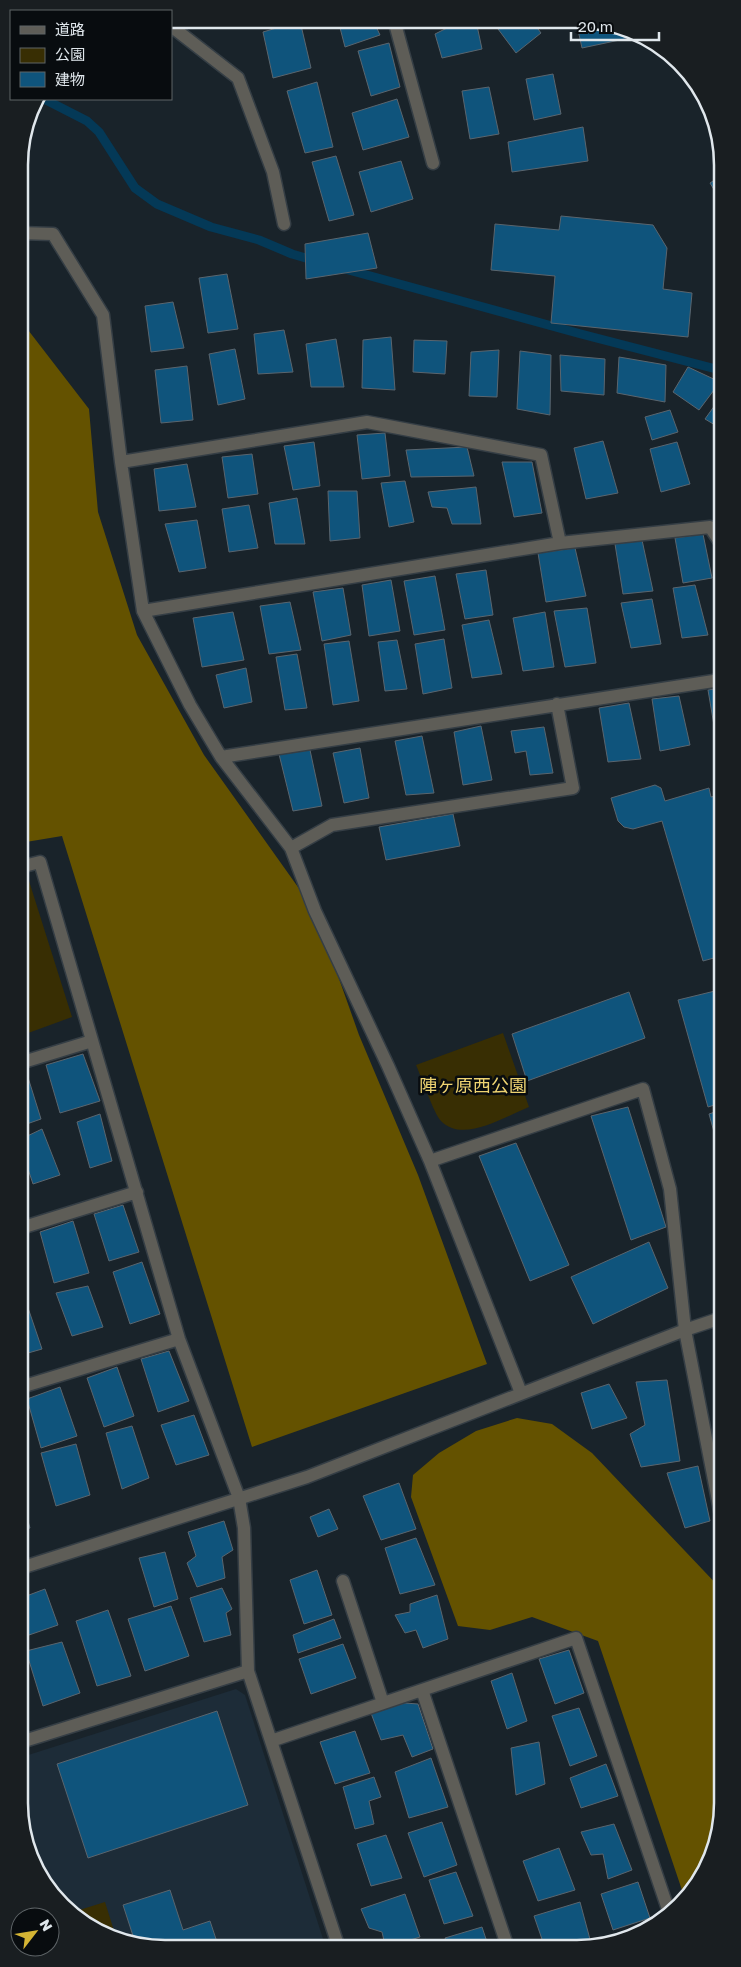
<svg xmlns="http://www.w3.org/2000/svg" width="741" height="1967" font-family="'Golos Text','Noto Sans JP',sans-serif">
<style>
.built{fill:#1d2c38}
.green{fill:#382e03}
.forest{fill:#645200}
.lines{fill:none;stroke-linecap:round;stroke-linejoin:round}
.stream{stroke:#043957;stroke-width:9}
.building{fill:#0f547c;stroke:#5a656e}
.minor-casing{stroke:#353e45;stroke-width:15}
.minor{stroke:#5e5d57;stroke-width:12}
.labels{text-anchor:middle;stroke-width:5;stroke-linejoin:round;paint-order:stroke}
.park-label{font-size:18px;fill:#eed371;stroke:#080c0f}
.rim{fill:none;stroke:#e0e7ec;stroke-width:2.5}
</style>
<rect width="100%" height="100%" fill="#19232a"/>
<path class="built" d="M236,1689L245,1695L325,1945H137L62,1906L22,1831V1757Z"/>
<path class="green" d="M29,881L72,1017L20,1036V883Z
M503,1033L529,1107C506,1116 463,1144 441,1121C434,1114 421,1076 416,1065Z
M105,1902L115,1934L73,1912Z"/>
<path class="forest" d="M19,326H25L89,409L98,512L137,635L204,755L315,911L359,1035L418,1175L487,1364L252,1447L62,836L20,843Z
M517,1418L552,1424L592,1453L722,1590V1812L711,1858L685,1899L598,1641L532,1617L490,1630L458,1626L411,1497L413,1475L439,1453L476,1431Z"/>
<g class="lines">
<path class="stream" d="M44,99L87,121L99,132L135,188L157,204L211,227L259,240L292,254L316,261
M345,269L581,334L720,370"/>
</g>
<path class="building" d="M338,20H373L380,35L345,47Z
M427,20L476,21L482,49L442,58L435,34L449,27L448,21L430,27Z
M300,21L311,68L273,78L263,32Z
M492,21H532L541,33L516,53Z
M576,21L605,22L634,37L582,48Z
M389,43L400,87L371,96L358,51Z
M553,74L561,114L534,120L526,79Z
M317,82L333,147L305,153L287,91Z
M489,87L499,134L470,139L462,91Z
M397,99L409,137L363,150L352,113Z
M583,127L588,161L512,172L508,142Z
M336,156L354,215L329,221L312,162Z
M401,161L413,199L371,212L359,172Z
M719,177V198L710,183Z
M561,216L653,225L667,248L663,289L692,293L688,337L551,323L555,276L491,270L495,224L559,230Z
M368,233L377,268L306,279L305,244Z
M227,274L238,329L208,333L199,278Z
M173,302L184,348L151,352L145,306Z
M284,330L293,372L258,374L254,334Z
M391,337L395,390L362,388L363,340Z
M336,339L344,387H311L306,344Z
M414,340L447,341L445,374L413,372Z
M235,349L245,399L218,405L209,354Z
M499,350L497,397L469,396L471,352Z
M520,351L551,355L550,415L517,409Z
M560,355L605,359L604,395L561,391Z
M619,357L666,365L665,402L617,393Z
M187,366L193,420L161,423L155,370Z
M688,367L720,382L699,410L673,392Z
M720,398V428L705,419Z
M670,410L678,432L652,440L645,417Z
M385,433L390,476L362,479L357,435Z
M603,441L618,493L586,499L574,448Z
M314,442L320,486L293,490L284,446Z
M677,442L690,484L661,492L650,449Z
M467,447L474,476L411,477L406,450Z
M252,454L258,494L228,498L222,457Z
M502,462H532L542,513L514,517Z
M187,464L196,507L159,511L154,469Z
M405,481L414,522L389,527L381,483Z
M476,487L481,524H452L447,508L432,507L428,492Z
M328,491H357L360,538L330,541Z
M297,498L305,544H275L269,503Z
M249,505L258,548L229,552L222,509Z
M197,520L206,568L179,572L165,524Z
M703,534L712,578L683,583L675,538Z
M642,540L653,591L623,594L615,544Z
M575,548L586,596L546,602L538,553Z
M486,570L493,615L465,619L456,574Z
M435,576L445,630L414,635L404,581Z
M391,580L400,631L369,636L362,585Z
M695,585L708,635L682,638L673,588Z
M343,588L351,635L322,641L313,592Z
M652,599L661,644L631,648L621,603Z
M290,602L301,650L269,654L260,606Z
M587,608L596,663L565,667L554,611Z
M233,612L244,660L202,667L193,618Z
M545,612L554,667L523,671L513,618Z
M489,620L502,674L472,678L462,625Z
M444,639L452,688L423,694L415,644Z
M397,640L407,689L385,691L378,642Z
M349,641L359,701L333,705L324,644Z
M297,654L307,708L285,710L276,657Z
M246,668L252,702L224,708L216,675Z
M720,688V742L717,743L708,690Z
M679,696L690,745L660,751L652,699Z
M629,703L641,759L608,762L599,708Z
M481,726L492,780L463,785L454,732Z
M544,727L553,773L530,775L526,751L515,753L511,731Z
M422,736L434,793L406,795L395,741Z
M360,748L369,798L344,803L333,753Z
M310,750L322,806L293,811L279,754Z
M655,785L661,788L665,801L709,788L711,797L720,795L721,956L703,961L662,821L633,829L624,827L618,821L611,798Z
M453,814L460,846L386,860L379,827Z
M719,990L721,1103L708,1107L678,1000Z
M629,992L645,1038L527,1081L512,1034Z
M83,1054L100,1101L60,1113L46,1065Z
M26,1071L41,1119L21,1126L20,1073Z
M628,1107L666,1227L631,1240L591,1116Z
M721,1110V1157L709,1114Z
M100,1114L112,1161L90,1168L77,1122Z
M42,1129L60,1175L33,1184L21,1148V1139Z
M516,1143L569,1265L530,1281L479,1156Z
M123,1205L139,1252L109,1261L94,1214Z
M73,1221L89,1273L54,1283L40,1232Z
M649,1242L668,1288L593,1324L571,1277Z
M142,1262L160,1314L130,1324L113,1272Z
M88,1286L103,1327L72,1336L56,1293Z
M24,1296L42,1349L21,1355V1297Z
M169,1351L189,1401L158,1412L141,1359Z
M117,1367L134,1416L104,1427L87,1378Z
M667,1380L680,1461L641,1467L630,1434L645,1425L636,1382Z
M609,1384L627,1418L592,1429L581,1393Z
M60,1387L77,1436L41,1448L27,1399Z
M194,1415L209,1455L176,1465L161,1425Z
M132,1426L149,1478L122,1489L106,1433Z
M76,1444L90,1495L56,1506L41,1453Z
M698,1466L710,1521L685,1528L667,1473Z
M399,1483L416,1529L381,1540L363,1496Z
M21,1497L30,1528L21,1530Z
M329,1509L338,1529L318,1537L310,1517Z
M224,1521L233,1550L222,1557L225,1578L197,1587L187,1563L196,1556L188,1532Z
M416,1538L435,1585L400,1594L385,1548Z
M165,1552L178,1599L154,1607L139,1558Z
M317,1570L332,1615L304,1624L290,1580Z
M222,1588L232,1609L226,1613L231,1635L204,1642L190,1598Z
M45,1589L58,1625L29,1635L21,1612V1598Z
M437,1595L448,1639L423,1648L416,1630L405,1633L395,1615L410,1612V1604Z
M171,1606L189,1656L145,1671L128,1619Z
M108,1610L131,1676L97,1686L76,1621Z
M334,1619L341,1638L298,1653L293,1635Z
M62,1642L80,1693L43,1706L26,1651Z
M343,1644L356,1678L311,1694L299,1659Z
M569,1650L584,1693L555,1704L539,1659Z
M512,1673L527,1721L507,1729L491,1681Z
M405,1703L418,1704L433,1749L412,1757L403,1735L381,1740L371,1713Z
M579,1708L597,1756L570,1766L552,1716Z
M217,1711L248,1805L88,1858L57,1764Z
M355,1731L370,1773L335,1784L320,1742Z
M539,1742L545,1784L516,1795L511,1748Z
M431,1758L448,1807L409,1818L395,1772Z
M606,1764L618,1796L581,1808L570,1778Z
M374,1777L381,1797L369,1801L374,1824L355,1829L343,1787Z
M442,1822L457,1865L424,1877L408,1833Z
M614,1824L632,1870L608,1879L603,1854L591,1855L581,1832Z
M386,1835L402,1878L371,1886L357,1844Z
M559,1848L575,1890L538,1901L523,1861Z
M456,1872L473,1916L444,1924L429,1880Z
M638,1882L650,1918L613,1930L601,1894Z
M170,1890L183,1930L210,1921L218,1945H136L123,1905Z
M405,1894L420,1937L394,1945H385L382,1932L369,1928L361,1909Z
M580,1902L591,1943L583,1945H544L534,1916Z
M482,1927L488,1945H448L445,1938Z"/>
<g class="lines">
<defs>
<path id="minor" d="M394,20L433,163
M171,26L238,78L273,172L284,224
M19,233L53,234L103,315L121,462L367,422L541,455L560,543
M121,462L143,611L190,705L221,757L291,848L315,911L388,1066L430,1161L521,1393
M143,611L560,543L710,527L720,542
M221,757L720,680
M291,848L332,825L573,788L557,704
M20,867L40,862L179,1339L239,1498L244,1528L248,1671L338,1945
M20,1063L92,1041
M430,1161L643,1089L670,1189L685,1330L721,1516
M21,1228L137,1192
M21,1387L179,1339
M21,1568L307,1477L685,1330L721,1318
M343,1581L383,1703
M422,1690L507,1945
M271,1741L576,1638L669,1912
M21,1742L248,1671"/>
</defs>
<use href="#minor" class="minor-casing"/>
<use href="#minor" class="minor"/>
</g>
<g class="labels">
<g class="park-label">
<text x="473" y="1092">陣ヶ原西公園</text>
</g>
</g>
<path d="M0 0H741V1967H0ZM165 28H577A137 137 0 0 1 714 165V1803A137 137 0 0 1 577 1940H165A137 137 0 0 1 28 1803V165A137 137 0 0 1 165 28Z" fill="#191e21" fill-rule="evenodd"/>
<path class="rim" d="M165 28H577A137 137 0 0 1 714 165V1803A137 137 0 0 1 577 1940H165A137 137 0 0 1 28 1803V165A137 137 0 0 1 165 28Z"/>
<rect x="10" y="10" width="162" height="90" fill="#080c0f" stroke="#5e6467"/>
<rect x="20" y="26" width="25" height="8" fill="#5e5d57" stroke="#5e6467"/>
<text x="55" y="35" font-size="15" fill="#e0e7ec">道路</text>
<rect x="20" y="48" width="25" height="15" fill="#382e03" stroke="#5e6467"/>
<text x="55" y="60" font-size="15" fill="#e0e7ec">公園</text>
<rect x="20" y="72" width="25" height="15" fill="#0f547c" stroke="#5e6467"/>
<text x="55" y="85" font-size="15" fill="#e0e7ec">建物</text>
<g transform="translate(35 1932) rotate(59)"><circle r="24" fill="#080c0f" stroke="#5e6467"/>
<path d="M0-4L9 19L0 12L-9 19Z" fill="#d5b534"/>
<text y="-8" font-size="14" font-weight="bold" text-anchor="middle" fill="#e0e7ec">N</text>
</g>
<path d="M571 32v8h88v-8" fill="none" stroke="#e0e7ec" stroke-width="2.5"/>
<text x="578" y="32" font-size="15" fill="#e0e7ec" stroke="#080c0f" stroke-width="4" paint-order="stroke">20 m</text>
</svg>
